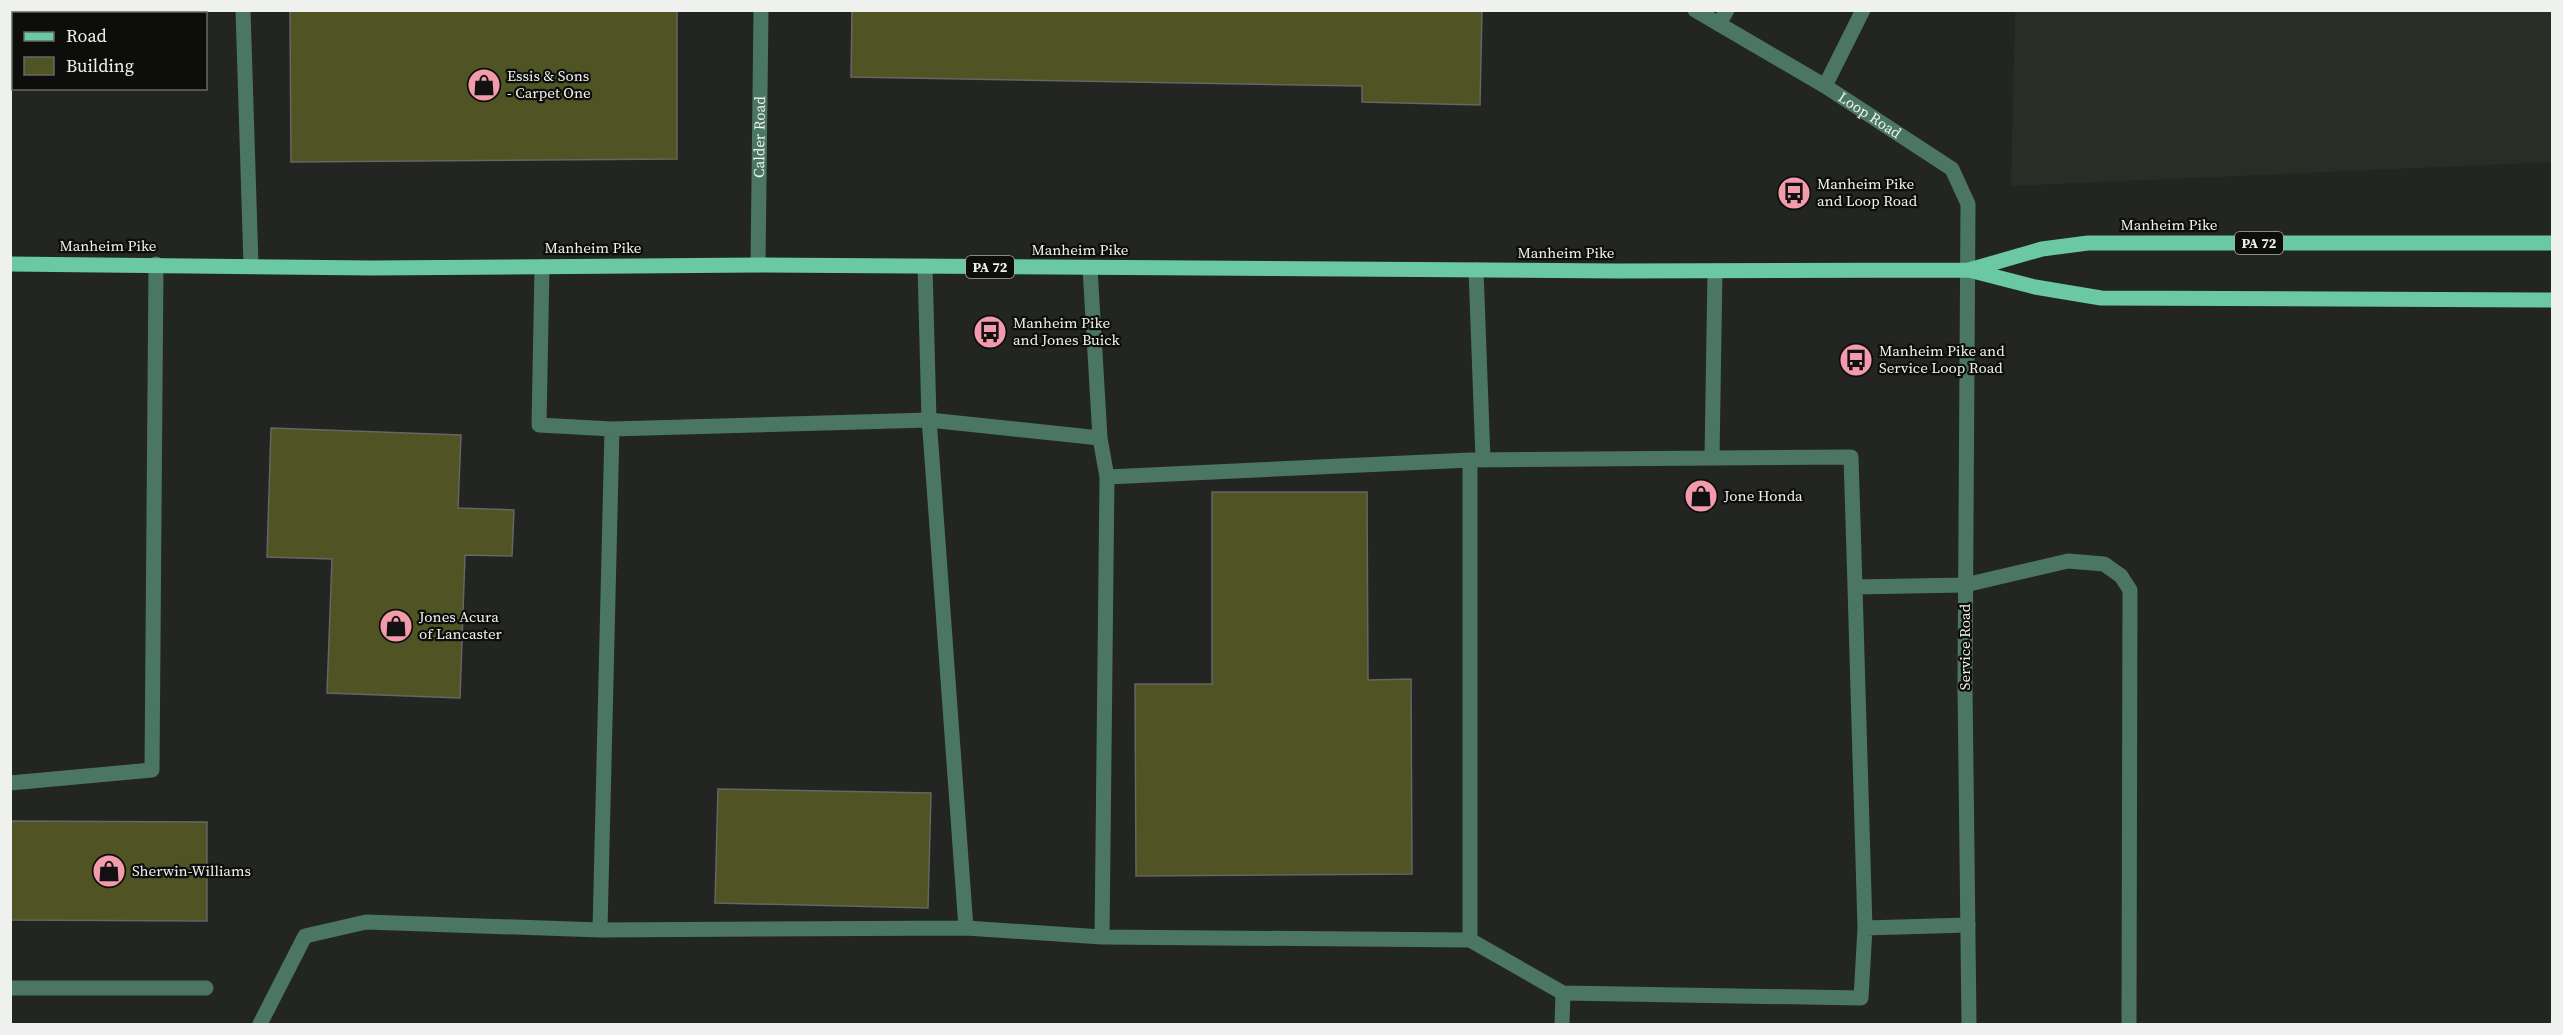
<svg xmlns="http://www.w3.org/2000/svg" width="2563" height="1035" font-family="'Source Serif 4',serif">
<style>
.built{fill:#282e26}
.building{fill:#505324;stroke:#666662;stroke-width:1.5}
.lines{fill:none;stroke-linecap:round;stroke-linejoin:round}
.service{stroke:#4b7663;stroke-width:15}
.minor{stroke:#4b7663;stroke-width:15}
.primary{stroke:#6ac9a2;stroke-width:15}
.labels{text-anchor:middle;stroke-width:4.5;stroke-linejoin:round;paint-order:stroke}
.shield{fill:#0d0e0c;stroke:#abadab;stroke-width:1.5}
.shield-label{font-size:14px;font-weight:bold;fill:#eff1ef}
.poi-label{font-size:15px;fill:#eff1ef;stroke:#0d0e0c;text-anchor:start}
.street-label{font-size:15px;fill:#eff1ef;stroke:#0d0e0c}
</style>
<rect width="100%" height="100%" fill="#222522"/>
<path class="built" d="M2015,11H2552V162L2011,186Z"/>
<path class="building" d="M290,10H677V159L291,162Z
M852,10H1482L1480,105L1362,102V86L851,77Z
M271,428L461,435L458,508L514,510L512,556L465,555L460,698L327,693L332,559L267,557Z
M1212,492H1367L1368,680L1411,679L1412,874L1136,876L1135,684H1212Z
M718,789L931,793L928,908L715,903Z
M10,821L207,822V921L10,920Z"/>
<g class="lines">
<path class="service" d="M243,10L251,265
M1719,24L1727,10
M1825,86L1863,10
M925,266L929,420L931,445L966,928L600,930L612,429L929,420L1100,438
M542,267L539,425L612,429
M1090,268L1100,438L1107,477L1470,460
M1476,270L1483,459
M1712,458L1715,271
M1107,477L1102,937L1470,940
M1855,587L1851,457L1470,460V940L1563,993L1861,998L1865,928
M10,783L152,770L156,264
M1968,925L1865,928L1855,587L1965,585L2068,561L2104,564L2121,576L2130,590L2129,1024
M966,928L1102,937
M10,988H206
M260,1024L305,936L366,922L600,930
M1562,1024L1563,993"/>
<g class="minor">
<path id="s1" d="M1695,10L1825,86L1952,169L1968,204L1965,685L1969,1024"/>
<path id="s2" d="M758,265L761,10"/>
</g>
<path class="primary" d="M10,264L372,268L758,265L1617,271L1969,270L2035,287L2101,298L2552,300
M1969,270L2042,249L2088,243H2552"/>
</g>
<defs>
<symbol id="shop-disc" viewBox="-11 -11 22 22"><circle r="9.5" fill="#f39aab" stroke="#0d0e0c"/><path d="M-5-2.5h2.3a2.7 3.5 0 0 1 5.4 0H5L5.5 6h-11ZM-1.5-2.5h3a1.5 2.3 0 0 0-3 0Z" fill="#111"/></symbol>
<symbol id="bus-disc" viewBox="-11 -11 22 22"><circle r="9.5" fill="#f39aab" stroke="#0d0e0c"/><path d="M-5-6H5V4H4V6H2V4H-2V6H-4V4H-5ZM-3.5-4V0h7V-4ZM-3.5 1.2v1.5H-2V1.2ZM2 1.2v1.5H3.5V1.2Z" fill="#111"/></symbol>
</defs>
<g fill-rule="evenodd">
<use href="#shop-disc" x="465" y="66" width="38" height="38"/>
<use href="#bus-disc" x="1775" y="174" width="38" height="38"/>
<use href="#bus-disc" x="971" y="313" width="38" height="38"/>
<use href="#bus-disc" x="1837" y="341" width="38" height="38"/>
<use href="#shop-disc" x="1682" y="477" width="38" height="38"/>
<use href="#shop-disc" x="377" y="607" width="38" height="38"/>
<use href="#shop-disc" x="90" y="852" width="38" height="38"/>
</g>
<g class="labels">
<g class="shield">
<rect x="2235" y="232" width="48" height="22" rx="4.5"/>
<rect x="966" y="256" width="48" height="22" rx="4.5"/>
</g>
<g class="shield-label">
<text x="2259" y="248">PA 72</text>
<text x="990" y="272">PA 72</text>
</g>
<g class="poi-label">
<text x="507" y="81">Essis &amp; Sons<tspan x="507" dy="17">- Carpet One</tspan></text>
<text x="1817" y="189">Manheim Pike<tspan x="1817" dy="17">and Loop Road</tspan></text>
<text x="1013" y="328">Manheim Pike<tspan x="1013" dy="17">and Jones Buick</tspan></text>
<text x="1879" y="356">Manheim Pike and<tspan x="1879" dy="17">Service Loop Road</tspan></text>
<text x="1724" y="501">Jone Honda</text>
<text x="419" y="622">Jones Acura<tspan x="419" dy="17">of Lancaster</tspan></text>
<text x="132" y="876">Sherwin-Williams</text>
</g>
<g class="street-label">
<text dy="5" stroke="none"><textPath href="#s1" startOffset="204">Loop Road</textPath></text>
<text dy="5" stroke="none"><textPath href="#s2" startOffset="128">Calder Road</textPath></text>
<text x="2169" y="230">Manheim Pike</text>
<text x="108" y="251">Manheim Pike</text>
<text x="593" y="253">Manheim Pike</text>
<text x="1080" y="255">Manheim Pike</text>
<text x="1566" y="258">Manheim Pike</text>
<text transform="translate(1965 647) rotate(-90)" y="5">Service Road</text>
</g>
</g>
<rect width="2563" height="1035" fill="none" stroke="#eff1ef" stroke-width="24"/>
<rect x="12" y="12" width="195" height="78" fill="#0d0e0c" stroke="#676967" stroke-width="1.5"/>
<rect x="24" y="32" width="30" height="9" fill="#6ac9a2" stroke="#676967" stroke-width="1.5"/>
<text x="66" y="42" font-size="18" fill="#eff1ef">Road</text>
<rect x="24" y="57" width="30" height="18" fill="#505324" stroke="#676967" stroke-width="1.5"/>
<text x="66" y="72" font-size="18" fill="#eff1ef">Building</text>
</svg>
